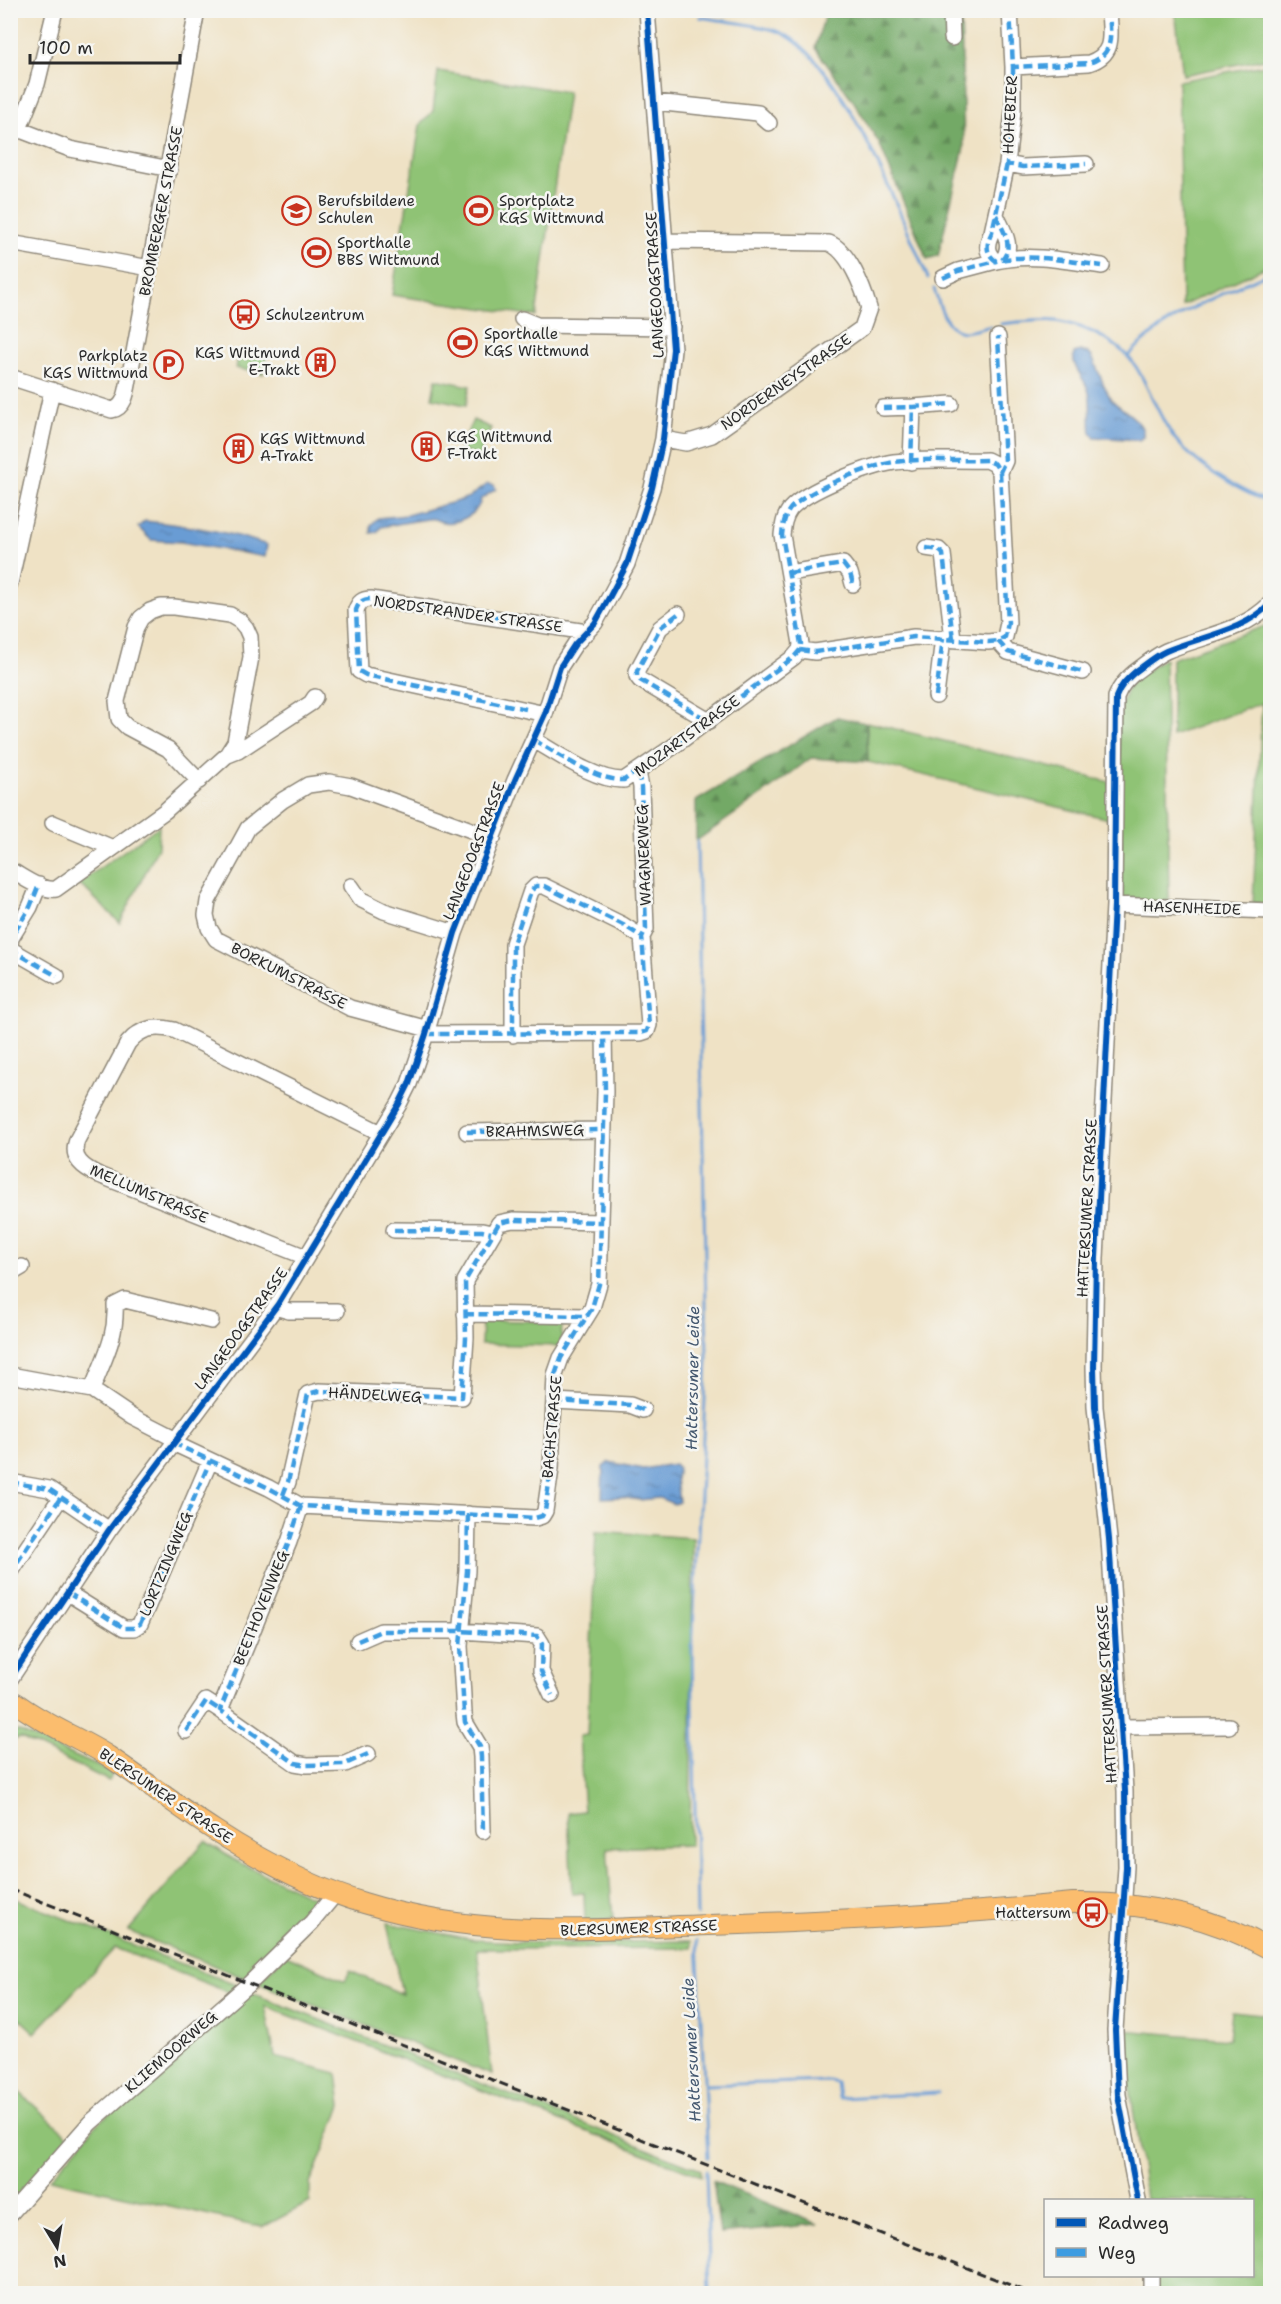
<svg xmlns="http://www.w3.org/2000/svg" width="1281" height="2304" font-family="'Shantell Sans',sans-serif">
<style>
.green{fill:#8fc375;stroke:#5d7750;stroke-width:1.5}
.forest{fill:url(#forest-firs);stroke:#4f6a48;stroke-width:1.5}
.water{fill:url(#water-ripples);stroke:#4a6480;stroke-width:1.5}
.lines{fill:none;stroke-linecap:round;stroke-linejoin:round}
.stream{stroke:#699cd4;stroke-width:3}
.minor-casing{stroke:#8d8678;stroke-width:18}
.major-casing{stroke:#8d8678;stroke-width:22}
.minor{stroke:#fff;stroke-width:15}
.major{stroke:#fbbd6e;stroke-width:20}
.rail{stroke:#2b2b2b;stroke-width:3;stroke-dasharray:9 4.5;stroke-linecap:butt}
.quiet{stroke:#3d9ce1;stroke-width:4.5;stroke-dasharray:9 4.5;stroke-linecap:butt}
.cycleway-casing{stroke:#f6f6f2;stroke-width:10}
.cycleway{stroke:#0057b8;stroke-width:6}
.labels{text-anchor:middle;stroke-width:5;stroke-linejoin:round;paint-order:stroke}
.street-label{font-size:15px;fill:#2b2b2b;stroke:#f6f6f2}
.poi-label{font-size:15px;fill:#2b2b2b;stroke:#f6f6f2;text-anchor:start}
.water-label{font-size:16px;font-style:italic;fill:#44586f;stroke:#f6f6f2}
</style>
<defs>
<pattern id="forest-firs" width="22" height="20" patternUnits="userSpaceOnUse" patternTransform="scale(1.5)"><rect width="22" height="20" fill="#73a966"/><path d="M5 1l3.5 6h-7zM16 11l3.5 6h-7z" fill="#5f8a54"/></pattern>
<pattern id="water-ripples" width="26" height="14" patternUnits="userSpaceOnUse" patternTransform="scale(1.5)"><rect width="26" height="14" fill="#699cd4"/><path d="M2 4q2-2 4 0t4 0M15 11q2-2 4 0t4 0" fill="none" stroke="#577fac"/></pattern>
</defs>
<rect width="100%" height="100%" fill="#f6f6f2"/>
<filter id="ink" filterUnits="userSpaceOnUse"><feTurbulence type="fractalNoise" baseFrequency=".0167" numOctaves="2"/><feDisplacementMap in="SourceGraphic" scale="12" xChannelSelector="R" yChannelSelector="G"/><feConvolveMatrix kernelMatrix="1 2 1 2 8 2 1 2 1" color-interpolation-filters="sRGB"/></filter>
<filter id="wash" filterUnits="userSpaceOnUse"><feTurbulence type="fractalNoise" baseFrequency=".008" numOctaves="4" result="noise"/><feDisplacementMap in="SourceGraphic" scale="24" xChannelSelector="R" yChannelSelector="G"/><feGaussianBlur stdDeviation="1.35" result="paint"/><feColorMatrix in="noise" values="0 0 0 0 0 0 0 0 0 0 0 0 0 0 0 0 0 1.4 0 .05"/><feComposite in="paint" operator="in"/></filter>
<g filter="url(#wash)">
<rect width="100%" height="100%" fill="#efe2c5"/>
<path class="green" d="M1175,11H1270V58L1183,75Z
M1270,64V265L1182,306L1178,81Z
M438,71L568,92L536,316L392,295L420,125L433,111Z
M239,352L267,357L263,374L236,368Z
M436,379L470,386L466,405L432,398Z
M473,420L491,428L479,457L460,449Z
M1270,618V904L1253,903L1262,703L1172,736V659L1265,626Z
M1165,658L1169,901L1122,900L1118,719C1126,679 1133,680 1165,658Z
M867,722L1110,782L1109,819L868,762Z
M159,826L158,847L120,923L79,883Z
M482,1320L562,1322L561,1346L481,1344Z
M596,1531L693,1538L690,1845L607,1848L613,1919L585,1923L584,1893L572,1894L568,1813L584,1811L579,1736L587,1735Z
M18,1731L104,1769L112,1775L109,1781L21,1738L11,1740V1732Z
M205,1841L236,1861L323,1902L247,1979L128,1931Z
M10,1897L241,1987L233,1994L115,1948L35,2033L11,2011Z
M387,1923L476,1940L545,1943L691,1941V1948L477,1949L492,2075L257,1983L286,1955L345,1981L350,1971L402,1994Z
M249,1992L701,2170V2176L265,2006L275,2057L337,2073L341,2106L310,2184V2202L263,2227L50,2179L97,2124Z
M1232,2011L1270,2015V2293H1156V2276H1252V2200H1146L1122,2030L1229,2039Z
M11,2085L71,2138L11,2207Z"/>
<path class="forest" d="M825,15H961L964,148L938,256L927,259L879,143L854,102L815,48Z
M837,717L866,723L868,762L811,758L762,795L696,841V801Z
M713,2181L818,2224L720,2234Z"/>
<path class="water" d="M1080,351L1088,353L1092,357C1098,368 1105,393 1113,401C1123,411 1146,422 1143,437L1139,440L1094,437L1091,433C1089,420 1092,406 1089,393C1086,378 1071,369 1074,353Z
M487,484L494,485L496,489L481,499C479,514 457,525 443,522C437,521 435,518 429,519C413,521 397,524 381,527L377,532L371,533V525L378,518L407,515L458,501L469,497Z
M145,521C187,525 228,531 267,545L265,557L181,542L151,540L138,527Z
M609,1462L643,1469L674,1464L678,1468L676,1478L679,1502L674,1504L659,1498L639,1500L620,1497L602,1498L603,1467Z"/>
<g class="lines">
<path class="stream" d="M700,17C723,21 756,24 777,31C841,54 901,217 928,278
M934,289C939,303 945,330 963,332C971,332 983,328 991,326
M1001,324C1019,322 1038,319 1056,321C1087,326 1124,344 1139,372C1152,394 1160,420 1176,440C1200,469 1237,489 1270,503
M1129,355C1167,314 1221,295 1270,272
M697,841L707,1360L692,1649L697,1915
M697,1941L708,2158
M705,2085L829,2081L837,2083L839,2098L938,2093
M706,2171L710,2294"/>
</g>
</g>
<g filter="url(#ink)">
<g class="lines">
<defs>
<path id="minor" d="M951,10L952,38
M1010,10L1013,67L1089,63C1116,54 1110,34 1109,10
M1013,67V111L1007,164L1023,167L1086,164
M655,102L758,113L769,123
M10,126L70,149L170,169
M19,129L37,84L55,10
M1007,164L992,232C986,244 985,253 996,261C1030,253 1068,261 1102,266
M996,215C1002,229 1015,246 1002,260
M10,243L150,268
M943,278L958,271L996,261
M522,319L537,325L672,327
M10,377L112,410C127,407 127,387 130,374L197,10
M883,408L913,407
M663,439L686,443L712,435L862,328L869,308C863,288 849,251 829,243L665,241
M911,462L913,407L951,404
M926,548L939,550L943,554L953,639
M789,573L843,564L850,573L853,584
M10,583L52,390
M678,614L660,628L637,671V676L640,680L709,721
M998,641L1008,652L1083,672
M800,650L815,652L914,637L988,642L998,641L1005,637L1008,623L1000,472
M936,696L943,638
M545,714L366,675L359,671L356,610C359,602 362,599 371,599L587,632
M534,740C558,754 596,781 624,780L674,746L794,657L800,650L801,644L782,535C783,526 784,517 790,509C807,490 869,466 894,462C924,458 957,461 987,460L995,464L1000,472L1005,461L998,337
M228,755L238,751L311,703L315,697
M53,823L113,848
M10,870C23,877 41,891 56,889L165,811L226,756L235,742L251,657L250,637L246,628L240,621L230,615L174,607H161L150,611L141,618L136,627L117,701L119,719L127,727L168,749L199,781
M351,886L360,899L384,911L455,933
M1114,905L1270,911
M10,944L11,938L30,907L39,885
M10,949L57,976
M428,1029L350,1008L216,939L209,928L206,915L208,901L248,828L283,800L308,785L329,782L351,786L493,838
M426,1034L641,1033L647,1031L649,1025L642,937L646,929L641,787L638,772
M513,1035V944L531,891L536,886H544L623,925L642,937
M467,1132L603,1130
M394,1230L482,1231L491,1233
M306,1257L99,1175C84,1168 70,1159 77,1140L128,1043C141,1027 156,1026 174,1030L381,1133
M10,1274L22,1267
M275,1307L289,1311H337
M465,1314L587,1316
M10,1375L92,1390L132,1417L175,1439
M92,1390C103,1360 117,1338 115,1305L125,1300L211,1321
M554,1401L630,1405L643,1410
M173,1443L269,1488L301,1506L535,1518L542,1516L545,1511L551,1469L555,1375L561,1358L592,1308L599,1284L605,1092L604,1034
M10,1482L49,1489L109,1530
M283,1495L288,1482L308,1394L319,1391L462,1397L466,1338L465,1281L499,1223L513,1220L600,1222
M301,1506L289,1542L220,1710L295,1763L307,1765L345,1764L368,1754
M468,1514L467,1571L460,1646L464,1713L465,1722L480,1747L481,1757L483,1831
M10,1573L61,1497
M68,1593L124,1628H134L140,1624L210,1461
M358,1641L381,1631H461L537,1636L542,1644L541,1671L552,1695
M10,1679L109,1530L278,1304L399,1104L409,1084L426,1034L455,933L515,780L545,714L560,667L575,644L595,623L610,596L627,564L652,488L663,439L673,349L647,10
M1120,1727L1229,1726
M186,1731L206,1701L220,1710
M1138,2200L1118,2095L1115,2030L1126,1867L1125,1791L1109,1539L1095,1407L1094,1367L1096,1258L1114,905L1116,697C1120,686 1126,680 1135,672C1145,665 1155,656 1166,651C1201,636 1243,632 1270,604
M10,2214L90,2123L249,1984L312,1922L336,1893
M1151,2276V2294"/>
<path id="major" d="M16,1703C45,1725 78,1737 108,1756C144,1780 178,1807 214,1830C260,1860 311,1887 364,1903C481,1939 590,1929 709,1925C831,1921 952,1915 1073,1903C1142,1902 1210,1915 1270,1949"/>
</defs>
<use href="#minor" class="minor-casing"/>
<use href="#major" class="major-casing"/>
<use href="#minor" class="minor"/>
<use href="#major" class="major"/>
<path class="rail" d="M10,1889L1033,2294"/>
<path class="quiet" d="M1010,10L1013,67L1089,63C1116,54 1110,34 1109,10
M1013,67V111L1007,164L1023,167L1086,164
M1007,164L992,232C986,244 985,253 996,261C1030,253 1068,261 1102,266
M996,215C1002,229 1015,246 1002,260
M943,278L958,271L996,261
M883,408L913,407
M911,462L913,407L951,404
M926,548L939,550L943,554L953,639
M789,573L843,564L850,573L853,584
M678,614L660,628L637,671V676L640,680L709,721
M998,641L1008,652L1083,672
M800,650L815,652L914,637L988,642L998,641L1005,637L1008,623L1000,472
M936,696L943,638
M526,709L366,675L359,671L356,610C359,602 362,599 371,599L543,624
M534,740C558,754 596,781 624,780L674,746L794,657L800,650L801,644L782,535C783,526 784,517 790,509C807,490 869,466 894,462C924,458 957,461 987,460L995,464L1000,472L1005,461L998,337
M10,944L11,938L30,907L39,885
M10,949L57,976
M426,1034L641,1033L647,1031L649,1025L642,937L646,929L641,787L638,772
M513,1035V944L531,891L536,886H544L623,925L642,937
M467,1132L603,1130
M394,1230L482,1231L491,1233
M465,1314L587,1316
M554,1401L630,1405L643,1410
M173,1443L269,1488L301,1506L535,1518L542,1516L545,1511L551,1469L555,1375L561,1358L592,1308L599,1284L605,1092L604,1034
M10,1482L49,1489L109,1530
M283,1495L288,1482L308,1394L319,1391L462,1397L466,1338L465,1281L499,1223L513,1220L600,1222
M301,1506L289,1542L220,1710L295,1763L307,1765L345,1764L368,1754
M468,1514L467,1571L460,1646L464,1713L465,1722L480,1747L481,1757L483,1831
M10,1573L61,1497
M68,1593L124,1628H134L140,1624L210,1461
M358,1641L381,1631H461L537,1636L542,1644L541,1671L552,1695
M186,1731L206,1701L220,1710"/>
<defs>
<path id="cycleway" d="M10,1679L109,1530L278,1304L399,1104L409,1084L426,1034L455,933L515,780L545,714L560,667L575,644L595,623L610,596L627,564L652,488L663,439L673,349L647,10
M1138,2200L1118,2095L1115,2030L1126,1867L1125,1791L1109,1539L1095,1407L1094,1367L1096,1258L1114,905L1116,697C1120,686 1126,680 1135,672C1145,665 1155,656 1166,651C1201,636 1243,632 1270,604"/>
</defs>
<use href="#cycleway" class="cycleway-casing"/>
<use href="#cycleway" class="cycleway"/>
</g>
</g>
<defs>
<symbol id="school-ring" viewBox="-11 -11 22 22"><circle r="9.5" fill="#f6f6f2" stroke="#c8321e" stroke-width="1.5"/><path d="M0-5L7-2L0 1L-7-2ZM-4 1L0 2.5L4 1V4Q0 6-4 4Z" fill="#c8321e"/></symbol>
<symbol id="stadium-ring" viewBox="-11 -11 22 22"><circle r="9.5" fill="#f6f6f2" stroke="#c8321e" stroke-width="1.5"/><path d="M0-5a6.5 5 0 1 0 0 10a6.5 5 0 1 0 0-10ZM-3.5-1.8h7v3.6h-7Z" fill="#c8321e"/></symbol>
<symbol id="bus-ring" viewBox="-11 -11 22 22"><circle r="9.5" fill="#f6f6f2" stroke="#c8321e" stroke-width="1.5"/><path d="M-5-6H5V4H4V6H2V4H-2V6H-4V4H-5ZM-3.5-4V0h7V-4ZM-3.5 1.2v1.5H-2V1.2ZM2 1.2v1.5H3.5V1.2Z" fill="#c8321e"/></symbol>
<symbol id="building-ring" viewBox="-11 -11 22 22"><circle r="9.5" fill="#f6f6f2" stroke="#c8321e" stroke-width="1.5"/><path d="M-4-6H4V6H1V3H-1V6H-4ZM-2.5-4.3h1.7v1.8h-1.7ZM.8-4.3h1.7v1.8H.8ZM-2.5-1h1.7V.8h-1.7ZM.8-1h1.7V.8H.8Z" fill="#c8321e"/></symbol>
<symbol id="parking-ring" viewBox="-11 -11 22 22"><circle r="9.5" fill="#f6f6f2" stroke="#c8321e" stroke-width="1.5"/><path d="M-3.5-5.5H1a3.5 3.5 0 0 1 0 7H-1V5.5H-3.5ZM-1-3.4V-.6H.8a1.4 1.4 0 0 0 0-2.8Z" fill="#c8321e"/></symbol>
</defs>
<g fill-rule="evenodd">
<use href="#school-ring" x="280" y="194" width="33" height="33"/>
<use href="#stadium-ring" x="462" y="194" width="33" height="33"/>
<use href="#stadium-ring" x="300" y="236" width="33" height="33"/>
<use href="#bus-ring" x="228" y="298" width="33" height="33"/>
<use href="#stadium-ring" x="446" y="326" width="33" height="33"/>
<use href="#building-ring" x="304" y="346" width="33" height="33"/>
<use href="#parking-ring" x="152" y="348" width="33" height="33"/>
<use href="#building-ring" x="410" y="430" width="33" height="33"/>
<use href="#building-ring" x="222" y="432" width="33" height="33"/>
<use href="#bus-ring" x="1076" y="1896" width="33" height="33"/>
</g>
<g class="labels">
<g class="street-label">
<text transform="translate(1010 115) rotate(-87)" y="5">HOHEBIER</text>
<text transform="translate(161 211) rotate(-79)" y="5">BROMBERGER STRASSE</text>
<text transform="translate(655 285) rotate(-93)" y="5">LANGEOOGSTRASSE</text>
<text transform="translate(786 382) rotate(-35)" y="5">NORDERNEYSTRASSE</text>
<text transform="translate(468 614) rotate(8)" y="5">NORDSTRANDER STRASSE</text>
<text transform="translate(687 736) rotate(-36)" y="5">MOZARTSTRASSE</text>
<text transform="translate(474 851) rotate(-69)" y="5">LANGEOOGSTRASSE</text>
<text transform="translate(644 855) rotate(-92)" y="5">WAGNERWEG</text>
<text transform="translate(1192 908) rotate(2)" y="5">HASENHEIDE</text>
<text transform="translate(289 976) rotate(27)" y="5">BORKUMSTRASSE</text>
<text transform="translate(535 1131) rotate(-1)" y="5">BRAHMSWEG</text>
<text transform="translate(149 1194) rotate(23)" y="5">MELLUMSTRASSE</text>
<text transform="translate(1087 1208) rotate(-87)" y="5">HATTERSUMER STRASSE</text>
<text transform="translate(241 1329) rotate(-54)" y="5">LANGEOOGSTRASSE</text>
<text transform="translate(375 1395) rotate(3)" y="5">HÄNDELWEG</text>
<text transform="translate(552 1427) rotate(-85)" y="5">BACHSTRASSE</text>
<text transform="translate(166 1564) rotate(-67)" y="5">LORTZINGWEG</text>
<text transform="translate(261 1608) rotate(-68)" y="5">BEETHOVENWEG</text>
<text transform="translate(1107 1694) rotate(-93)" y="5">HATTERSUMER STRASSE</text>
<text transform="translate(166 1796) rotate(34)" y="5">BLERSUMER STRASSE</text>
<text transform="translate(639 1928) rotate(-2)" y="5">BLERSUMER STRASSE</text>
<text transform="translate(171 2052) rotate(-41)" y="5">KLIEMOORWEG</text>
</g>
<g class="poi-label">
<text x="318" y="206">Berufsbildene<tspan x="318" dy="17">Schulen</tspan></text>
<text x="499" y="206">Sportplatz<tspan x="499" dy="17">KGS Wittmund</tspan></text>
<text x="337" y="248">Sporthalle<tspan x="337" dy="17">BBS Wittmund</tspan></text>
<text x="266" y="320">Schulzentrum</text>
<text x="484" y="339">Sporthalle<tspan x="484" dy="17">KGS Wittmund</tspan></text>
<text x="300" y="358" text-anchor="end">KGS Wittmund<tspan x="300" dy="17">E-Trakt</tspan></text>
<text x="148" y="361" text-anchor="end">Parkplatz<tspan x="148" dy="17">KGS Wittmund</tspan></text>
<text x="447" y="442">KGS Wittmund<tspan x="447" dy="17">F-Trakt</tspan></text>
<text x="260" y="444">KGS Wittmund<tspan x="260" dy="17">A-Trakt</tspan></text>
<text x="1071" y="1918" text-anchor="end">Hattersum</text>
</g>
<g class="water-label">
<text transform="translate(692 1378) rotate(-89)" y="6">Hattersumer Leide</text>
<text transform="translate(691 2050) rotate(-93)" y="6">Hattersumer Leide</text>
</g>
</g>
<rect width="1281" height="2304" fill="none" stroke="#f6f6f2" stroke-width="36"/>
<rect x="1044" y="2199" width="210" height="78" fill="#f6f6f2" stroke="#a5a5a2" stroke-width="1.5"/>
<rect x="1056" y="2218" width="30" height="9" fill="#0057b8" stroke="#a5a5a2" stroke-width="1.5"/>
<text x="1098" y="2229" font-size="18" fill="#2b2b2b">Radweg</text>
<rect x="1056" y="2248" width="30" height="9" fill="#3d9ce1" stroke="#a5a5a2" stroke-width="1.5"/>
<text x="1098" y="2259" font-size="18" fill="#2b2b2b">Weg</text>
<g transform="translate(57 2247) rotate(169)" stroke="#f6f6f2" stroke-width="4.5" paint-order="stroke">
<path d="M0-4.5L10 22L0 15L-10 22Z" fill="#2b2b2b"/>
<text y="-9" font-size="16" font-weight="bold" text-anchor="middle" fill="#2b2b2b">N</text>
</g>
<path d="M30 54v9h150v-9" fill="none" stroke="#2b2b2b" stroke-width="3"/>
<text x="39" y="54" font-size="18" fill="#2b2b2b" stroke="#f6f6f2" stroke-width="4.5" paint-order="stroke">100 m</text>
</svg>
